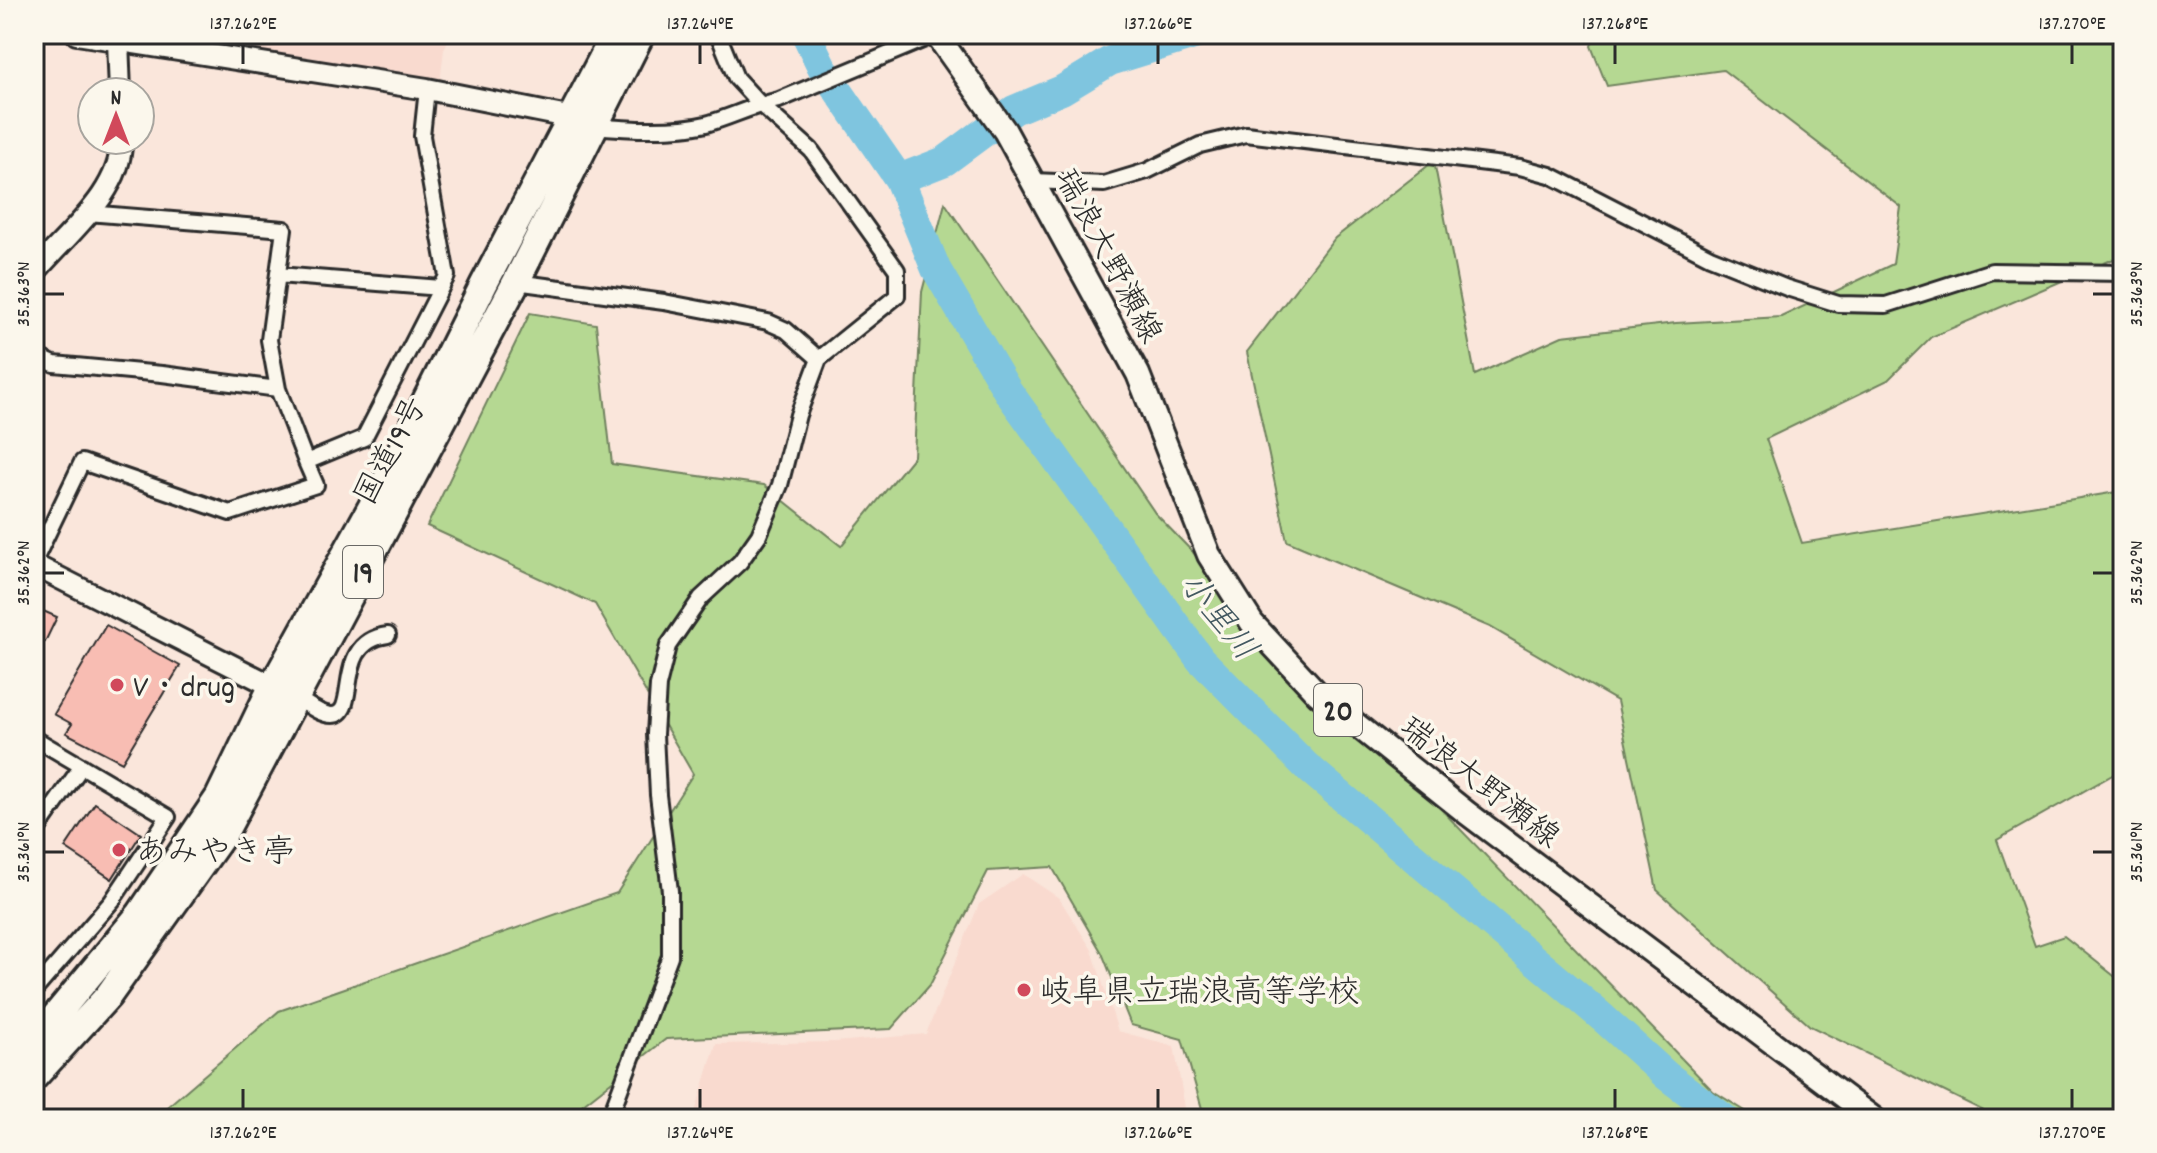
<svg xmlns="http://www.w3.org/2000/svg" width="2157" height="1153" font-family="Dekko,'Klee One',sans-serif">
<style>
.built{fill:#f9dacf}
.green{fill:#b5d892;stroke:#70825e;stroke-width:2}
.lines{fill:none;stroke-linecap:round;stroke-linejoin:round}
.river{stroke:#7fc5df;stroke-width:30}
.building{fill:#f8bdb3;stroke:#2b2b2b;stroke-width:2}
.street-casing{stroke:#2b2b2b;stroke-width:20}
.secondary-casing{stroke:#2b2b2b;stroke-width:26}
.primary-casing{stroke:#2b2b2b;stroke-width:28}
.highway-casing{stroke:#2b2b2b;stroke-width:32}
.street{stroke:#fbf7ec;stroke-width:14}
.secondary{stroke:#fbf7ec;stroke-width:20}
.primary{stroke:#fbf7ec;stroke-width:22}
.highway{stroke:#fbf7ec;stroke-width:26}
.ticks{fill:none;stroke:#2b2b2b;stroke-width:3}
.poi-dot{fill:#d1495b;stroke:#fbf7ec;stroke-width:3}
.labels{text-anchor:middle;stroke-width:7;stroke-linejoin:round;paint-order:stroke}
.shield{fill:#fbf7ec;stroke:#696865;stroke-width:2}
.shield-label{font-size:30px;font-weight:bold;fill:#2b2b2b}
.street-label{font-size:32px;fill:#2b2b2b;stroke:#fbf7ec}
.poi-label{font-size:32px;fill:#2b2b2b;stroke:#fbf7ec;text-anchor:start}
.water-label{font-size:34px;font-style:italic;fill:#445961;stroke:#fbf7ec}
.neatline{fill:none;stroke:#2b2b2b;stroke-width:3}
.ticks-label{font-size:20px;text-anchor:middle;fill:#2b2b2b}
</style>
<rect width="100%" height="100%" fill="#fae6db"/>
<filter id="ink" filterUnits="userSpaceOnUse"><feTurbulence type="fractalNoise" baseFrequency=".0125" numOctaves="2"/><feDisplacementMap in="SourceGraphic" scale="16" xChannelSelector="R" yChannelSelector="G"/><feConvolveMatrix kernelMatrix="1 2 1 2 8 2 1 2 1" color-interpolation-filters="sRGB"/></filter>
<g filter="url(#ink)">
<path class="built" d="M112,34H451L444,49L440,83Z
M1023,874L1059,898L1092,950L1118,1031L1174,1046L1187,1119H693L716,1044L835,1042L926,1034L979,904Z"/>
<path class="green" d="M1595,34H2123V255L1931,337L1888,380L1766,439L1802,543L2123,491V769L1997,840L2035,946L2064,936L2123,983V1119H2000L1810,1026L1657,890L1617,701L1490,627L1287,541L1247,352L1335,238L1434,161L1475,375L1562,336L1676,323L1781,317L1893,264L1901,207L1723,70L1607,86L1591,46Z
M945,203L1155,513L1713,1091L1758,1119H1205L1182,1039L1131,1025L1102,953L1052,867L988,871L930,985L891,1029L666,1039L564,1119H153L279,1011L617,893L693,774L595,604L427,526L530,313L596,324L612,464L764,485L841,546L914,456L922,292Z"/>
<g class="lines">
<path class="river" d="M806,34L823,69L899,179L936,269L1007,390L1200,659L1306,766L1603,1018L1667,1076L1725,1119
M899,179L945,161L1014,110L1062,90L1110,61L1197,34"/>
</g>
<path class="building" d="M34,607L57,617L45,642L34,637Z
M106,625L180,666L122,762L66,733L72,724L54,714Z
M95,803L141,834L112,879L65,848Z"/>
<g class="lines">
<defs>
<path id="street" d="M592,126C625,129 674,132 706,124C731,117 754,105 779,100L937,34
M1033,181L1104,184L1147,171L1200,145L1246,134L1520,167L1550,175L1710,257L1787,288L1838,304L1886,305L1992,271L2123,273
M88,213L284,229L269,340L278,389L306,462
M278,275L441,288
M516,282L664,302L768,322L786,330L819,359
M34,355L54,364L162,374L278,389
M34,562L82,462L230,513L316,485L306,462L364,438L447,276L422,136L427,89
M297,698C307,704 320,715 332,715C361,715 331,642 388,635
M34,738L168,817L112,901L34,991
M34,834L82,766
M609,1119L670,956V891L658,795L655,734L658,686L668,646L701,598L740,562L759,535L780,485L798,415L819,359L897,296V270L811,150L760,104L736,78L718,34"/>
<path id="secondary" d="M77,34L427,89L573,118
M118,40L120,92
M34,273C64,236 123,192 121,140
M34,565L284,692"/>
<path id="primary" d="M936,34L1005,131L1138,374L1209,555L1252,623L1318,694L1467,813L1874,1119"/>
<path id="highway" d="M34,1042L140,914L219,797L272,687L386,481L484,284L615,34
M34,1077L108,996L224,833L516,282L641,34"/>
</defs>
<use href="#street" class="street-casing"/>
<use href="#secondary" class="secondary-casing"/>
<use href="#primary" class="primary-casing"/>
<use href="#highway" class="highway-casing"/>
<use href="#street" class="street"/>
<use href="#secondary" class="secondary"/>
<use href="#primary" class="primary"/>
<use href="#highway" class="highway"/>
</g>
</g>
<path class="ticks" d="M243,44V64M700,44V64M1158,44V64M1615,44V64M2072,44V64M44,294H64M2093,294H2113M44,573H64M2093,573H2113M44,852H64M2093,852H2113M243,1089V1109M700,1089V1109M1158,1089V1109M1615,1089V1109M2072,1089V1109"/>
<g class="poi-dot">
<circle cx="117" cy="685" r="8"/>
<circle cx="119" cy="850" r="8"/>
<circle cx="1024" cy="990" r="8"/>
</g>
<g class="labels">
<g class="shield">
<rect x="343" y="546" width="40" height="52" rx="6"/>
<rect x="1314" y="684" width="48" height="52" rx="6"/>
</g>
<g class="shield-label">
<text x="363" y="582">19</text>
<text x="1338" y="720">20</text>
</g>
<g class="street-label">
<text transform="translate(1110 255) rotate(62)" y="11">瑞浪大野瀬線</text>
<text transform="translate(389 450) rotate(-62)" y="11">国道19号</text>
<text transform="translate(1481 781) rotate(38)" y="11">瑞浪大野瀬線</text>
</g>
<g class="poi-label">
<text x="133" y="696">V・drug</text>
<text x="135" y="861">あみやき亭</text>
<text x="1040" y="1001">岐阜県立瑞浪高等学校</text>
</g>
<g class="water-label">
<text transform="translate(1220 615) rotate(51)" y="12">小里川</text>
</g>
</g>
<rect width="2157" height="1153" fill="none" stroke="#fbf7ec" stroke-width="88"/>
<g transform="translate(116 116)"><circle r="38" fill="#fbf7ec" stroke="#a8a59f" stroke-width="2"/>
<path d="M0-6L14 30L0 20L-14 30Z" fill="#d1495b"/>
<text y="-12" font-size="22" font-weight="bold" text-anchor="middle" fill="#2b2b2b">N</text>
</g>
<rect x="44" y="44" width="2069" height="1065" class="neatline"/>
<g class="ticks-label">
<text x="243" y="29">137.262°E</text>
<text x="700" y="29">137.264°E</text>
<text x="1158" y="29">137.266°E</text>
<text x="1615" y="29">137.268°E</text>
<text x="2072" y="29">137.270°E</text>
<text transform="translate(22 294) rotate(-90)" y="7">35.363°N</text>
<text transform="translate(2135 294) rotate(-90)" y="7">35.363°N</text>
<text transform="translate(22 573) rotate(-90)" y="7">35.362°N</text>
<text transform="translate(2135 573) rotate(-90)" y="7">35.362°N</text>
<text transform="translate(22 852) rotate(-90)" y="7">35.361°N</text>
<text transform="translate(2135 852) rotate(-90)" y="7">35.361°N</text>
<text x="243" y="1138">137.262°E</text>
<text x="700" y="1138">137.264°E</text>
<text x="1158" y="1138">137.266°E</text>
<text x="1615" y="1138">137.268°E</text>
<text x="2072" y="1138">137.270°E</text>
</g>
</svg>
